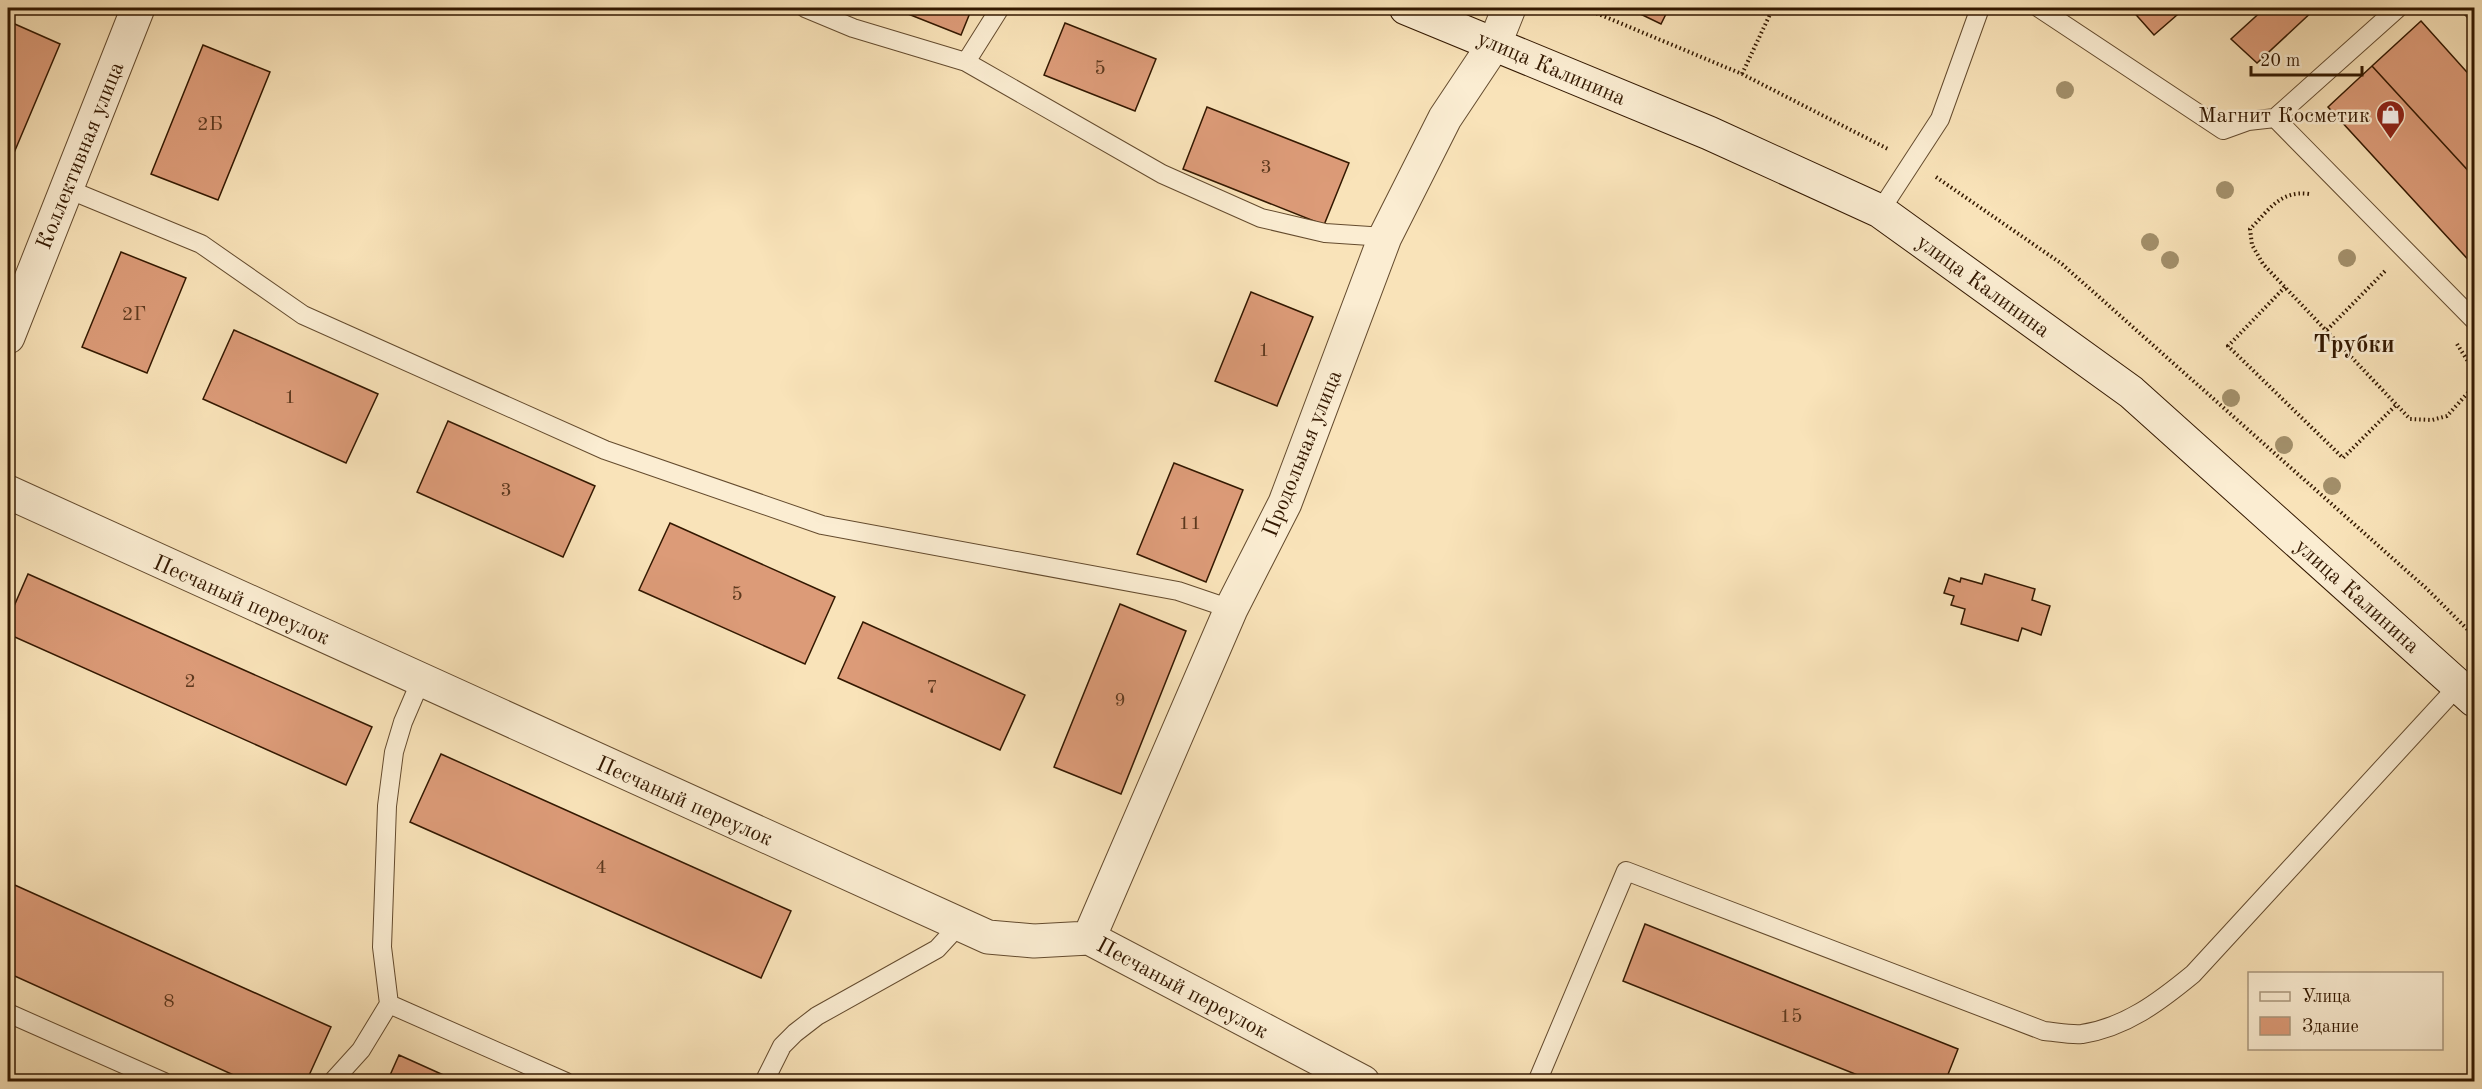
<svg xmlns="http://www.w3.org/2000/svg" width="2482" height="1089" font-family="'Old Standard TT',serif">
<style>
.building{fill:#dc9b78;stroke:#331800;stroke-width:1.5}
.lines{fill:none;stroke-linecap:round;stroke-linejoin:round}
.service-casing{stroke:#644b2e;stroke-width:20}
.minor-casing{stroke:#644b2e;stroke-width:35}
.secondary-casing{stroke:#331800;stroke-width:35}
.path{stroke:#331800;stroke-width:4;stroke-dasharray:1.5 3;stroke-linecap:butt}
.service{stroke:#fbedd2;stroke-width:18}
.minor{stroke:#fbedd2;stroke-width:33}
.secondary{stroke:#fbedd2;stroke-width:33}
.tree{fill:#a3906b}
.labels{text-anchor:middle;stroke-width:5;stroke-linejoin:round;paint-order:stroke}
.number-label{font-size:20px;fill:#5d391e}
.street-label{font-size:22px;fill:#331800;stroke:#fbedd2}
.poi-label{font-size:22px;fill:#331800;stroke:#fbedd2;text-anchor:end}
.neighbourhood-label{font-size:24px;font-weight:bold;fill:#331800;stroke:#fbedd2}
</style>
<rect width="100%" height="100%" fill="#f9e3b9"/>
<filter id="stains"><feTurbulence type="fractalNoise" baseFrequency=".00333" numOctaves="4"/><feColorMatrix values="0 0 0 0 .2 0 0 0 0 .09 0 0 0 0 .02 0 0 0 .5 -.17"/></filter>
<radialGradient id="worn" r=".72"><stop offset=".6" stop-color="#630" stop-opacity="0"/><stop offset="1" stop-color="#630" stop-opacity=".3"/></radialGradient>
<path class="building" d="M893,8H972L961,35Z
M1628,8H1669L1661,24Z
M2130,8H2185L2154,35Z
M2265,8H2316L2257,63L2231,39Z
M8,21L60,44L8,167Z
M2421,21L2474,80V177L2372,66Z
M1065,23L1156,59L1135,111L1044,75Z
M203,45L270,72L218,200L151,174Z
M2372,66L2474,177V266L2328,107Z
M1207,107L1349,163L1324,225L1183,169Z
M121,252L186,278L147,373L82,347Z
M1251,292L1313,317L1277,406L1215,381Z
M234,330L378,394L346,463L203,399Z
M448,421L595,486L563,557L417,492Z
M1174,463L1243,490L1206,582L1137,554Z
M670,523L835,597L805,664L639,590Z
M28,574L372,727L346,785L8,634V620Z
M1985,574L2035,589L2032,600L2050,606L2041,635L2022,628L2018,641L1961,624L1965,609L1951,605L1954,596L1944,593L1949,578L1960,582L1961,578L1982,584Z
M1120,604L1186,631L1121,794L1054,767Z
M863,622L1025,695L1000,750L838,678Z
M441,754L791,911L761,978L410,822Z
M8,882L331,1027L306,1082H249L8,973Z
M1645,924L1958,1049L1945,1082H1875L1623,981Z
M399,1055L459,1082H387Z"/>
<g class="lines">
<defs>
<path id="service" d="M805,8L853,28L966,62L1162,174L1261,218L1325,233L1385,237
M2039,8L2223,130L2248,121L2275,118L2474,320
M2471,8L2474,11
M966,62L1000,8
M2275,118L2398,8
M65,188L201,244L303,315L605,450L822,525L1178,591L1231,609
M1880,211L1940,119L1980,8
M389,1004L382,947L387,806L394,752L403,722L421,680
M8,1013L164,1082
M332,1082L361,1050L389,1004L566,1082
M764,1082L782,1046L795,1033L817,1016L937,949L960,924
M1537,1082L1626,871L2044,1031C2056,1032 2070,1035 2082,1034C2126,1027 2159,1002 2193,974L2458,686"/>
<path id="minor" d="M8,337L138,8
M8,492L988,937L1034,941L1089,938L1363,1082
M1089,938L1231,609L1285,503L1385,237L1445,118L1495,43L1509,8"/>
<path id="secondary" d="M1406,8L1709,133L1880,211L2131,392L2474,700"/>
</defs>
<use href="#service" class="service-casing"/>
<use href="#minor" class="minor-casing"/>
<use href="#secondary" class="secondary-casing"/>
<path class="path" d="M1584,8L1742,74L1888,149
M1742,74L1773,8
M1936,177L2062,264L2427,589L2474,636
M2309,194C2280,190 2269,210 2250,229L2252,245L2263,264L2410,419L2432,420L2447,416L2474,386
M2285,287L2228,346L2343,458L2397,404
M2327,330L2386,270
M2457,344L2474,371"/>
<use href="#service" class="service"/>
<use href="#minor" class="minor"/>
<use href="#secondary" class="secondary"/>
</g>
<g class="tree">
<circle cx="2065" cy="90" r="9"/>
<circle cx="2225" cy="190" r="9"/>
<circle cx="2150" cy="242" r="9"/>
<circle cx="2347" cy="258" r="9"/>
<circle cx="2170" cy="260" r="9"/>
<circle cx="2231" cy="398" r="9"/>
<circle cx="2284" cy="445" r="9"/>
<circle cx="2332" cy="486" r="9"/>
</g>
<defs>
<symbol id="shop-pin" viewBox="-11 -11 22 30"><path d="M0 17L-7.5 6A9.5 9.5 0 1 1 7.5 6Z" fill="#8f2418" stroke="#fbedd2"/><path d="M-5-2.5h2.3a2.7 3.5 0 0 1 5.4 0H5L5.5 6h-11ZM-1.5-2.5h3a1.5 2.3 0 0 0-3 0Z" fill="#fff"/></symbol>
</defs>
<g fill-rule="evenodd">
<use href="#shop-pin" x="2374" y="98" width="33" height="45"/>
</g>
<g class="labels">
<g class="number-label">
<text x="1100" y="74">5</text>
<text x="210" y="130">2Б</text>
<text x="1266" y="173">3</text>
<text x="134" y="320">2Г</text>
<text x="1264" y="356">1</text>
<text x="290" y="403">1</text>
<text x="506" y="496">3</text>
<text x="1190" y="529">11</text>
<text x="737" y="600">5</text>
<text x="190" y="687">2</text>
<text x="932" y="693">7</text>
<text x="1120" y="706">9</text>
<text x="601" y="873">4</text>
<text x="169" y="1007">8</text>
<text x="1791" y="1022">15</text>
</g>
<g class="street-label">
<text transform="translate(1552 67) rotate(23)" y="8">улица Калинина</text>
<text transform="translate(79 155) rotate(-68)" y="8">Коллективная улица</text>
<text transform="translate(1984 285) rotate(36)" y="8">улица Калинина</text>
<text transform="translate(1301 453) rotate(-68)" y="8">Продольная улица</text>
<text transform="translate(2358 595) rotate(42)" y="8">улица Калинина</text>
<text transform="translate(242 599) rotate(24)" y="8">Песчаный переулок</text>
<text transform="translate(685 800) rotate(24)" y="8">Песчаный переулок</text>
<text transform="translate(1183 987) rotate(28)" y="8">Песчаный переулок</text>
</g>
<g class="poi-label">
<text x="2370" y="122">Магнит Косметик</text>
</g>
<g class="neighbourhood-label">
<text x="2354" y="352">Трубки</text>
</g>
</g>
<rect width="2482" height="1089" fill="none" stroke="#f9e3b9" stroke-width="30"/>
<rect x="9" y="9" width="2464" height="1071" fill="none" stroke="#331800" stroke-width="3"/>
<rect x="15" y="15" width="2452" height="1059" fill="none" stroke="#331800" stroke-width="1.5"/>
<rect x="2248" y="972" width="195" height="78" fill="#fbedd2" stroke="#ab987e" stroke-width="1.5"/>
<rect x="2260" y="992" width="30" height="9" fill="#fbedd2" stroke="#ab987e" stroke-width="1.5"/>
<text x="2302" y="1002" font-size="18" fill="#331800">Улица</text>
<rect x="2260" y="1017" width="30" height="18" fill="#dc9b78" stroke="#ab987e" stroke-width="1.5"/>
<text x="2302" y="1032" font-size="18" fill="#331800">Здание</text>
<path d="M2251 66v9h111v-9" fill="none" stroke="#331800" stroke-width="3"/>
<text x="2260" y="66" font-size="18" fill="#331800" stroke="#fbedd2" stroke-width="4.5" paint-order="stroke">20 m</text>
<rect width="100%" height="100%" filter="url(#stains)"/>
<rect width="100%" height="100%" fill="url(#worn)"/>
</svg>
